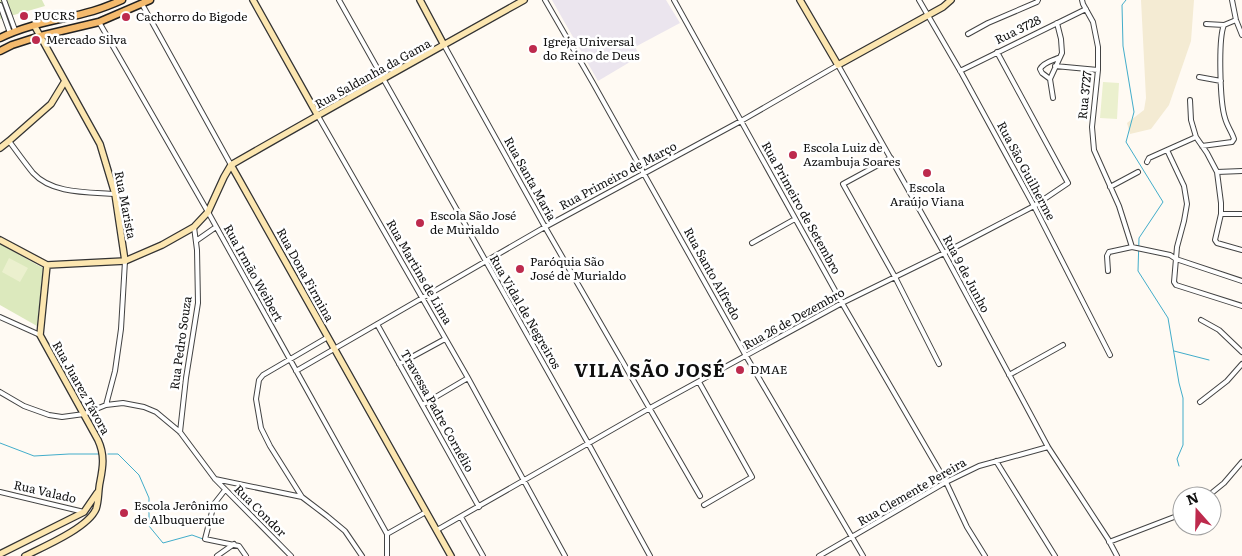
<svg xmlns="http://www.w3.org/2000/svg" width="1242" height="556" font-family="Literata,serif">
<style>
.industrial{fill:#ebe5ee}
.farmland{fill:#f4ebd3}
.green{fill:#dce9bd}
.pitch{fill:#ebf0ce}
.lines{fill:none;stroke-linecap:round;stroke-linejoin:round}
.stream{stroke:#42adca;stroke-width:1}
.street-casing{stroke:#434343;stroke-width:6}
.secondary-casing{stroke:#323232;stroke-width:8}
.primary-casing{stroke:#212121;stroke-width:9}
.street{stroke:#fff;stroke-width:4}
.secondary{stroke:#fce6b0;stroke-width:5.5}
.primary{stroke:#f4ba6d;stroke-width:6}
.poi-dot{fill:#bd2a4d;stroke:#fff;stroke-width:2}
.labels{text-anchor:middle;stroke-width:5;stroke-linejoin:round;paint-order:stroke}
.poi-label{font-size:12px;fill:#101010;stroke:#fff;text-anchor:start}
.street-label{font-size:12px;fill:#101010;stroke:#fff}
.district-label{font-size:18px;font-weight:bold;letter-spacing:1px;fill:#101010;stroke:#fff}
</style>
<rect width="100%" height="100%" fill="#fffaf3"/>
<path class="industrial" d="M552,0H666L680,23L635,47L640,56L598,81Z"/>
<path class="farmland" d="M1141,0H1194L1191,41L1169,105L1151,129L1130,134L1127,123L1144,110L1146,98Z"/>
<path class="green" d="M0,0H42L45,6L0,19Z
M0,244L43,268L37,326L0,305Z"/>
<path class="pitch" d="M1103,82L1119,83L1117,119L1100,118Z
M9,258L28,268L20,282L2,272Z"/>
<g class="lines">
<path class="stream" d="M1126,0L1122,5L1123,46L1134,112L1126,142L1163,202L1139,238L1138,271L1168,318L1179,383L1183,398V445L1177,459L1179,466
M1174,351L1209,360
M0,443L34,456L69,454H99
M108,454H118L139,475L149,498V526L163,543L192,535L203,539"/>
<defs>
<path id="street" d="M4,0L15,30
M339,0L588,443L650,556
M545,0L593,83L746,356L863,556
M674,0L842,303L946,482L967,527L985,556
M919,0L962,74L1034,206L1110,355
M1082,0L1083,4L1093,22L1098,47V70L1092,127L1094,150L1119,206L1132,247
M1232,0L1236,20L1242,35
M142,4L231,165
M0,5L10,33
M99,22L208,212L387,534
M1206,24L1224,25
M968,34L988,23L1037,2L1038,0
M444,45L545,227L700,496
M1055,66L1098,70
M960,71L1086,9
M1199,77L1221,81
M1050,79L1042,73L1040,69C1044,62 1052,61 1058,58
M1053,98L1050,79L1062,53L1061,39L1057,23
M1190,100L1191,120L1196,137L1207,153L1217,172L1221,203V214L1215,240L1217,243L1242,250
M318,116L468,378L565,556
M9,141C17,152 25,163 33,173C52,194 88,192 115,194
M1202,146L1232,142L1234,139C1232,132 1227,126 1225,118C1220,103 1218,39 1224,25L1236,20
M1167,150L1184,186L1187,204L1184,221L1177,247L1174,282L1176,285L1242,306
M891,158L843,184L895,277L939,364
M1147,162L1149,158L1196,137
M1217,172L1242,171
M1110,187L1138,172
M1221,214H1242
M196,241L216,227
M752,243L795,219
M1108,271L1107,256L1109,252L1132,247L1170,255L1176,259L1242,281
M0,317L40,335
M1201,320L1219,330L1242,352
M377,324L479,507
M399,364L445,339
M296,371L545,227L741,121L838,65L944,253L1048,447L1108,539L1117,556
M1009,375L1063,345
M699,382L752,477L704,505
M0,392L24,406L49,415L62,417L84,414L106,405L123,403L144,407L156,412L180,432L215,479L291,556
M1200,402L1227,381L1242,364
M106,405L115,371L121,329L125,261
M422,405L468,378
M180,432L186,378L198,303L197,250L194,227
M996,461L1055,556
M215,479L302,497L327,516L345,531L362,556
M225,490L214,504L205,539L239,546L246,556
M0,492L84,512
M1208,496L1224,483L1242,462
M302,497L270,446L261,428L256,399L259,380L263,375L328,337
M461,517L483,556
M437,530L650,408L842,303L944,253L1034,206L1068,183L997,52
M1109,542L1182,514
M217,556L234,544
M387,556V534L426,512
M819,556L946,482L979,466L1048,447"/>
<path id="secondary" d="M253,0L318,116
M420,0L444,45
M800,0L838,65L943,7L951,0
M34,25L100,144L115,194L125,261
M0,148L9,141L51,104L65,81
M231,165L451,556
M0,240L47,265L125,261L162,245L194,227L208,212L224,177L231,165C328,109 426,55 524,0
M0,554L84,512L97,493
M25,556C43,547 88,528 96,509C99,501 98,491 100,482C103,467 105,455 98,440L40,335L47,265"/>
<path id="primary" d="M0,38C30,23 62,20 93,11C103,8 113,4 122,0
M0,51L12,45L40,36L99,22L150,0"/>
</defs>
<use href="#street" class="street-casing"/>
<use href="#secondary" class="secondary-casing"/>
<use href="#primary" class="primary-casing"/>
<use href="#street" class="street"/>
<use href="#secondary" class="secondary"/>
<use href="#primary" class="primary"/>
</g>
<g class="poi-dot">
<circle cx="24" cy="16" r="5"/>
<circle cx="126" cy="17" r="5"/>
<circle cx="36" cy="40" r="5"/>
<circle cx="533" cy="49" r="5"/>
<circle cx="793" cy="155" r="5"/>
<circle cx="927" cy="173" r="5"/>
<circle cx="420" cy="223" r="5"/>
<circle cx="520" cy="269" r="5"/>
<circle cx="740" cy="370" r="5"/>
<circle cx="124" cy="513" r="5"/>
</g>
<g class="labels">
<g class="poi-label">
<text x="34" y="20">PUCRS</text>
<text x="136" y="21">Cachorro do Bigode</text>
<text x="46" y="44">Mercado Silva</text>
<text x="543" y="46">Igreja Universal<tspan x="543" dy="14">do Reino de Deus</tspan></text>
<text x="803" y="152">Escola Luiz de<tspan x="803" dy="14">Azambuja Soares</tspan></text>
<text x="927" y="192" text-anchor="middle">Escola<tspan x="927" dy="14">Araújo Viana</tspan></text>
<text x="430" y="220">Escola São José<tspan x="430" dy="14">de Murialdo</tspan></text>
<text x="530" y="266">Paróquia São<tspan x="530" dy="14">José de Murialdo</tspan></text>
<text x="750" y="374">DMAE</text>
<text x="134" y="510">Escola Jerônimo<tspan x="134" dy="14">de Albuquerque</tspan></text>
</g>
<g class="street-label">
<text transform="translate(1018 30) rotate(-26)" y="4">Rua 3728</text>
<text transform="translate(373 74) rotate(-29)" y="4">Rua Saldanha da Gama</text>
<text transform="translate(1085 95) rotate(-84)" y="4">Rua 3727</text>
<text transform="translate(1026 171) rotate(62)" y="4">Rua São Guilherme</text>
<text transform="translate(618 176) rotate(-28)" y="4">Rua Primeiro de Março</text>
<text transform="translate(530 179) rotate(61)" y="4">Rua Santa Maria</text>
<text transform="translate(125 205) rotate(79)" y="4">Rua Marista</text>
<text transform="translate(801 208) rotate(61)" y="4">Rua Primeiro de Setembro</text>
<text transform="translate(419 272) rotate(60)" y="4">Rua Martins de Lima</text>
<text transform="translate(253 273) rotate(61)" y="4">Rua Irmão Weibert</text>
<text transform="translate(712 274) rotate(61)" y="4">Rua Santo Alfredo</text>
<text transform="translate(966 274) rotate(62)" y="4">Rua 9 de Junho</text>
<text transform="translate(305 275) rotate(61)" y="4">Rua Dona Firmina</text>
<text transform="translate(525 312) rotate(60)" y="4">Rua Vidal de Negreiros</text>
<text transform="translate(794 319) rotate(-29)" y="4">Rua 26 de Dezembro</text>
<text transform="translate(181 343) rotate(-82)" y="4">Rua Pedro Souza</text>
<text transform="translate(81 388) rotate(61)" y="4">Rua Juarez Távora</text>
<text transform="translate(437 411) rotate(61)" y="4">Travessa Padre Cornélio</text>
<text transform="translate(45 492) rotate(13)" y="4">Rua Valado</text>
<text transform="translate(912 492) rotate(-30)" y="4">Rua Clemente Pereira</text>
<text transform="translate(260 511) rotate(45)" y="4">Rua Condor</text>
</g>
<g class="district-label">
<text x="650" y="377">VILA SÃO JOSÉ</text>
</g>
</g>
<g transform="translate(1197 511) rotate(340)"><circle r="24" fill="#ffffff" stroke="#9f9f9f"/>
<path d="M0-4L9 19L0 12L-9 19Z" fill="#bd2a4d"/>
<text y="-8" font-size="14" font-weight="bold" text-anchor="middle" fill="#101010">N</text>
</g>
</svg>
